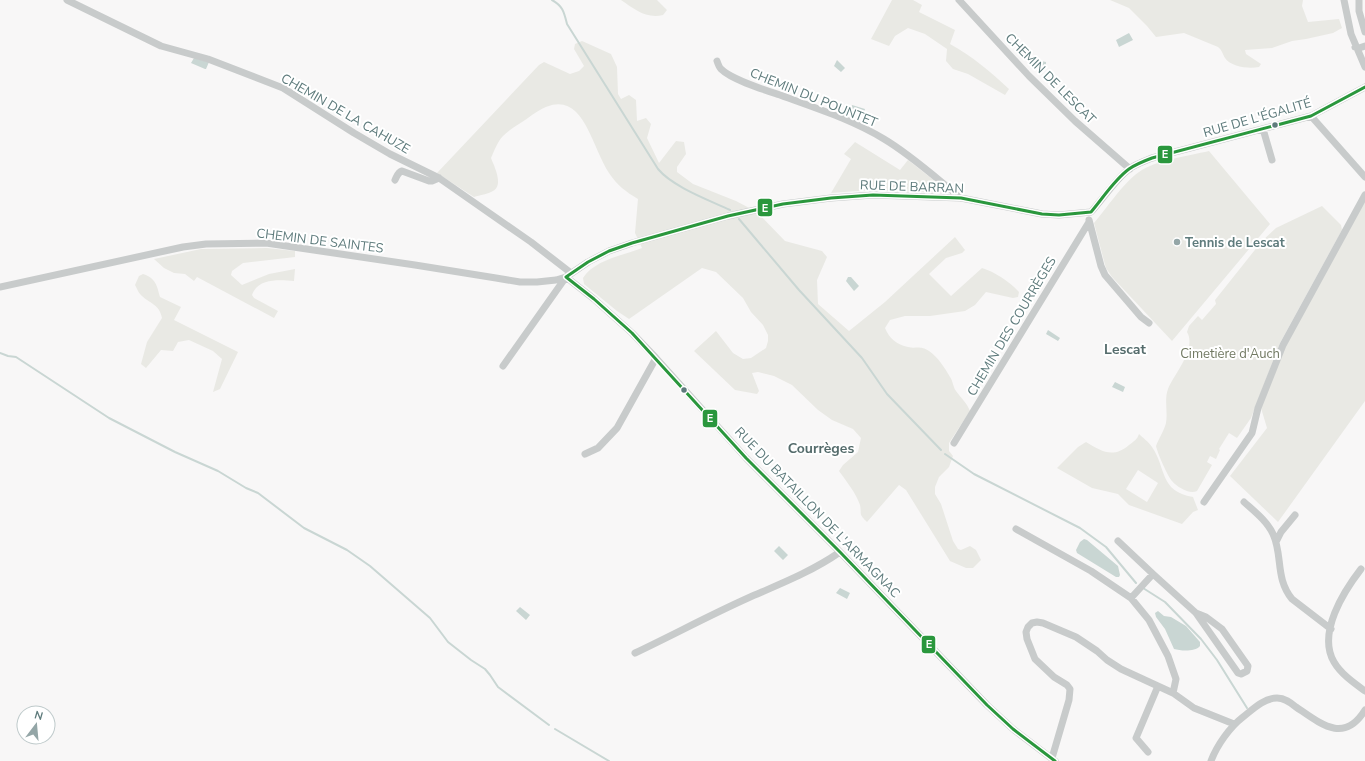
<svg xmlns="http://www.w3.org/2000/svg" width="1365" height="761" font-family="'Nunito Sans',sans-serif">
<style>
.green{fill:#e9e9e4;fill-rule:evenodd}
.water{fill:#c9d6d3}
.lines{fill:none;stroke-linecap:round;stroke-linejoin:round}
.stream{stroke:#c9d6d3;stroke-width:2}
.minor{stroke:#c8cbcb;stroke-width:7}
.bus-1-casing{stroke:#fff;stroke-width:6}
.bus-1{stroke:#2a973d;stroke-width:3}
.bus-dot{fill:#5e7b7c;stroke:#fff;stroke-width:1.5}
.poi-dot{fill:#94a6a7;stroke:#fff;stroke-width:1.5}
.labels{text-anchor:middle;stroke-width:4;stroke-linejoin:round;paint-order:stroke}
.street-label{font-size:13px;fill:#5e7b7c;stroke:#fff}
.poi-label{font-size:13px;font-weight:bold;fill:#5e7b7c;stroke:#fff;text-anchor:start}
.park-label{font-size:13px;fill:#717962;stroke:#fff}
.neighbourhood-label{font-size:14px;font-weight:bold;fill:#556c6c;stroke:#fff}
.line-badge{stroke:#fff;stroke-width:1.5}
.badge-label{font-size:11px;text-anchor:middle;font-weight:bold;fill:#fff}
</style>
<rect width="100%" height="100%" fill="#f8f7f7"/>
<path class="green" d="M621,0H657L667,10L663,15C646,19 634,9 621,0Z
M892,0H913L922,5L919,12L955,30L950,44C972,56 991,72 1009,89L1005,95L968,74L953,69L946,61L947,49L925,34L908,28L895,36L889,46L871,39Z
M1110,0H1303L1302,6L1308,22L1339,19L1342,28L1333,33L1306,39L1292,41L1272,48L1245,50L1246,54L1261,64L1259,67C1249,69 1231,67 1225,58C1222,53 1222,50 1218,47L1184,33L1156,37L1147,26L1129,8Z
M582,41L611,54L617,67L618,94L621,99L629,95L636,100L637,121L646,118L651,124L647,138L659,163L676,141L684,142L686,154L677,167V172L693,184L736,201L757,212L785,241L822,251L827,257L817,280L818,304L849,331L885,302L955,237L965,250L962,253L946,258L929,274L951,296L982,268C995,272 1010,282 1019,292L1018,297L1013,298L986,292L975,305L965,311L930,316H905L890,320L885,328C889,338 897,345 908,347C916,349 920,345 929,351C937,356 945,368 950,377C953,381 953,387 956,391C961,398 967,403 970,411L949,443V451L953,456L949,467L939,477L935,487V494L941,504L953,541L958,549L961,550L970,546L976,550L981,560L973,568H966L950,561L906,490L899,485L867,522C858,513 862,515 860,505C856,493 846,481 839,471L843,465L858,452L861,438L853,429L832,420L818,410L792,385L774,376L758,372L752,373L759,391L757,394L735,390L694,351L716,331L733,353L743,359L751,358L766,348L768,341V335L763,325L751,312L743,298L716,272L702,268L629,319L617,311L584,284L583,278C594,260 624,255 642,248L635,233L638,199C626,192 617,185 609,173C589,142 582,79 532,115C523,122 511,128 503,136C498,141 494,151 491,158C494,166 504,185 493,191C488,194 480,195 474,197L437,173L539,65L544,62L570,74L579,71L584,66L574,49L575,44Z
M855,142L900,170L908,160L945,189L947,193L871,190L831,193L851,159L844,154Z
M1209,151L1270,224L1172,341L1112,277L1106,268L1104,261L1094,223C1106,209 1124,182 1139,172C1156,160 1188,156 1209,151Z
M1365,201V401L1278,522L1230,476L1267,428L1261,408L1285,347Z
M1322,206L1341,225L1342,230L1280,343L1251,418L1237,438L1229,433L1219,449L1220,450L1216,459L1210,456L1207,462L1212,465L1197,491C1190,495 1177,487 1172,481C1168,477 1157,452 1156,446C1159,438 1164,431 1166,423C1168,411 1164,400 1168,389C1174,374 1197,349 1187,332L1189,326L1198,316L1202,320L1216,304L1215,300L1262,241L1276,228Z
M267,248L295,251V257L243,263L232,271L231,275L242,285L269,274L295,269L294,281C279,280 258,278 252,295L254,298L278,311L274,318L197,277L194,281L185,274L174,273L164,268L154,259L201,249Z
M143,274C156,278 157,286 160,297L181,307L174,320L238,352L220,389L213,392L222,359L213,351L189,340L178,342L173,351L161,350L146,368L141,364L147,342L162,318C159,303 149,304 140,294C138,292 137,288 135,285L139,276Z
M1139,434C1143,438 1149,442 1152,447C1167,469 1159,491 1193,497L1198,510L1193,512L1182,524L1129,505L1118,494L1092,488L1057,468L1078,447L1086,442C1101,451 1113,459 1129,445C1134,441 1137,440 1139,434ZM1138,470L1158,483L1147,502L1126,489Z"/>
<path class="water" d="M1129,33L1133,40L1119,47L1116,40Z
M194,58L209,62L206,69H205L191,63Z
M837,60L845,68L841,72L834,66Z
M1041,61L1046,62V66L1040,71L1036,64Z
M852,105L865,109L864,113L851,109Z
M848,277H851L859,286L854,291L846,281Z
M1048,330L1060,338L1058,341L1046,334Z
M1115,382L1125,387L1123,392L1112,387Z
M1084,539L1087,540L1118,566L1120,575L1119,577H1116L1077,553L1076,550L1080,542Z
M779,546L788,555L783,560L774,551Z
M840,588L850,593L847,599L836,593Z
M520,607L530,615L526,620L516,611Z
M1158,611L1164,616L1171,617L1186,626L1200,642V646C1195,652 1181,651 1174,649L1165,629L1156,617L1155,613Z"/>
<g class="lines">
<path class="stream" d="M552,0C563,6 564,12 567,24L658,169C673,187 709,200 730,210
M739,219L799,290L862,358L887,394L941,450
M0,353L8,356L16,357L109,418L175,452L218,471L246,488L258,493L304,528L347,550L370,566L430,618L448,642L471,660L485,669L490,675L498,687L549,725
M945,454L974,474L1080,528L1106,547L1136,583
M1143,588L1165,602L1201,639L1217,660L1247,708
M555,729L609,761"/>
<path class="minor" d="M67,0L161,46L208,59L283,88L354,133L390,154L439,178L531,242L571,273
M959,0L1029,76L1075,121L1130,169
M1344,0L1351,34L1365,67
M1359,0V11L1365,32
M1355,47L1359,48L1365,46
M717,61C718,64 719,67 721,69C732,80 765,90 780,95C815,108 851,119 884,139C911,155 936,178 961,198
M1311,116L1365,177
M1263,129L1272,160
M395,180C397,176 398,172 402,171L429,181H432L439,178
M1089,220L1101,266L1105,275L1141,317L1149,323
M566,277L594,299L632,333L656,358L746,458L840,552L987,705L1013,729L1055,761
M0,287L183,247L206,244L266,243L415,265L496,278L520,282H537L556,280L566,277L588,262L609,251L632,243L728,216L783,204L831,198L873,195L961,198L1042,214L1059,215L1091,212C1103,199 1115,180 1129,169C1136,164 1145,161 1152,158L1311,116L1365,87
M503,366L566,277
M954,443L1089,222
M585,454L598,448L617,428L656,358
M1204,502L1252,433L1258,408L1283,345L1365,195
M1244,502C1254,511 1267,521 1273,534C1283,556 1275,578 1292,599L1331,629
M1016,529L1091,571L1131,598L1149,620L1168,656L1176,679L1173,693L1194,708L1234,724
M1118,541L1153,574L1131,598
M1276,542L1281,532L1295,515
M1361,569C1344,591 1317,633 1334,662C1341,674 1354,683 1365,691
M1153,574L1196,613L1238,673L1241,674L1247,671L1248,666L1222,629L1206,617L1196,613
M635,653C673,635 710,615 748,598C780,584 811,572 840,552
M1148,752L1136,738L1158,686
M1052,758L1069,700L1070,689L1067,685L1054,677L1035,659L1027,639L1026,632L1028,627L1032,623L1037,622L1043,623L1076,637L1097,651L1107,660L1121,669L1173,693
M1211,761C1217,745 1230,727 1243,717C1253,709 1264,698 1277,698C1285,698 1291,703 1296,707C1321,724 1344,744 1365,710"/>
<defs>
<path id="bus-1" d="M566,277L588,262L609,251L632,243L728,216L783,204L831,198L873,195L961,198L1042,214L1059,215L1091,212C1103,198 1114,180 1129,169C1136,164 1144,161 1152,158L1311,116L1365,87
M566,277L594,299L632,333L746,458L840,552L987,705L1013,729L1055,761"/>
</defs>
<use href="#bus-1" class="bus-1-casing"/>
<use href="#bus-1" class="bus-1"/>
</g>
<g class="bus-dot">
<circle cx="1275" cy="125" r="3.5"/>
<circle cx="684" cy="390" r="3.5"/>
</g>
<circle class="poi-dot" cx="1177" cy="242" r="4"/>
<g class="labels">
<g class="street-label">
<text transform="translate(1051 78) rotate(45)" y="5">CHEMIN DE LESCAT</text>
<text transform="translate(814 97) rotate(22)" y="5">CHEMIN DU POUNTET</text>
<text transform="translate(346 113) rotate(30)" y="5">CHEMIN DE LA CAHUZE</text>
<text transform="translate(1257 117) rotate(-16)" y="5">RUE DE L'ÉGALITÉ</text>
<text transform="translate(912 186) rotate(2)" y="5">RUE DE BARRAN</text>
<text transform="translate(320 240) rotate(7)" y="5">CHEMIN DE SAINTES</text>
<text transform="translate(1011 326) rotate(-59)" y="5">CHEMIN DES COURRÈGES</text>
<text transform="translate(818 512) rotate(46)" y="5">RUE DU BATAILLON DE L'ARMAGNAC</text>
</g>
<g class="poi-label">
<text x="1185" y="247">Tennis de Lescat</text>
</g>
<g class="park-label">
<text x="1230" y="358">Cimetière d'Auch</text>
</g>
<g class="neighbourhood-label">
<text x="1125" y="354">Lescat</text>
<text x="821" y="453">Courrèges</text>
</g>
</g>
<g class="line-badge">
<rect x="1157" y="145" width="16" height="19" rx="4" fill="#2a973d"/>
<rect x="757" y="198" width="16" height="19" rx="4" fill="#2a973d"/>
<rect x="702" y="409" width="16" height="19" rx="4" fill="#2a973d"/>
<rect x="921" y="635" width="15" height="19" rx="4" fill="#2a973d"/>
</g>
<g class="badge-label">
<text x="1165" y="158">E</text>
<text x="765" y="212">E</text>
<text x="710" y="422">E</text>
<text x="929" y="648">E</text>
</g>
<g transform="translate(36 725) rotate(16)"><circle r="19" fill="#ffffff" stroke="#bfcacb"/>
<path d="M0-3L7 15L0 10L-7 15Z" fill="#94a6a7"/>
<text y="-6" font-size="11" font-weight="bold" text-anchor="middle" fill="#5e7b7c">N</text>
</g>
</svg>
